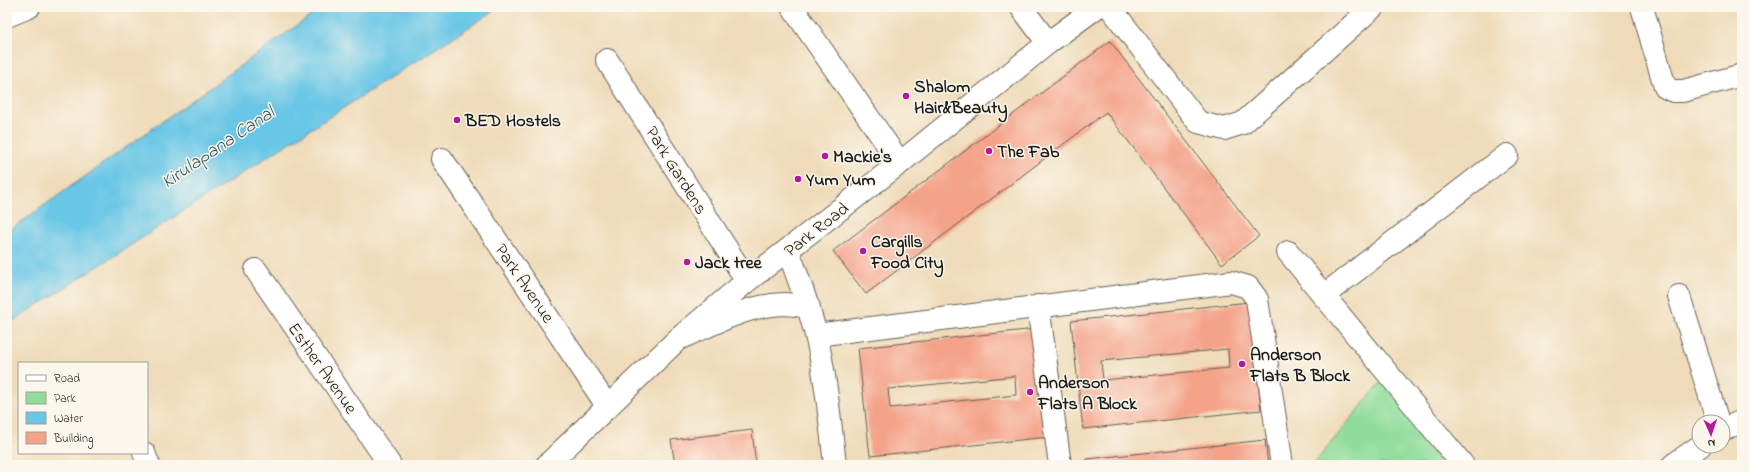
<svg xmlns="http://www.w3.org/2000/svg" width="1749" height="472" font-family="'Indie Flower',sans-serif">
<style>
.green{fill:#90dd9b;stroke:#567c5c}
.water{fill:#68c6e6;stroke:#427181}
.building{fill:#f4a389;fill-rule:evenodd}
.lines{fill:none;stroke-linecap:round;stroke-linejoin:round}
.minor-casing{stroke:#665f53;stroke-width:24}
.secondary-casing{stroke:#665f53;stroke-width:24}
.minor{stroke:#fff;stroke-width:22}
.secondary{stroke:#fff;stroke-width:22}
.poi-dot{fill:#b5179e;stroke:#fbf7ec;stroke-width:1.5}
.labels{text-anchor:middle;stroke-width:3;stroke-linejoin:round;paint-order:stroke}
.poi-label{font-size:18px;font-weight:bold;fill:#1c1c1c;stroke:#fbf7ec;text-anchor:start}
.street-label{font-size:18px;fill:#1c1c1c;stroke:#fbf7ec}
.water-label{font-size:19px;font-style:italic;fill:#375863;stroke:#fbf7ec}
</style>
<rect width="100%" height="100%" fill="#fbf7ec"/>
<filter id="ink" filterUnits="userSpaceOnUse"><feTurbulence type="fractalNoise" baseFrequency=".025" numOctaves="2"/><feDisplacementMap in="SourceGraphic" scale="8" xChannelSelector="R" yChannelSelector="G"/><feConvolveMatrix kernelMatrix="1 2 1 2 8 2 1 2 1" color-interpolation-filters="sRGB"/></filter>
<filter id="wash" filterUnits="userSpaceOnUse"><feTurbulence type="fractalNoise" baseFrequency=".012" numOctaves="4" result="noise"/><feDisplacementMap in="SourceGraphic" scale="16" xChannelSelector="R" yChannelSelector="G"/><feGaussianBlur stdDeviation="0.9" result="paint"/><feColorMatrix in="noise" values="0 0 0 0 0 0 0 0 0 0 0 0 0 0 0 0 0 1.4 0 .05"/><feComposite in="paint" operator="in"/></filter>
<g filter="url(#wash)">
<rect width="100%" height="100%" fill="#efdbb9"/>
<path class="green" d="M1387,375L1461,465H1313Z"/>
<path class="water" d="M323,7H500L7,325V232Z"/>
<g id="blocks">
<path class="building" d="M1110,41L1259,236L1222,264L1106,112L866,294L833,251Z
M1249,302L1261,410L1083,429L1071,321ZM1228,349L1229,368L1103,380L1101,361Z
M1036,329L1048,437L870,456L858,348ZM1015,376L1016,395L890,408L888,389Z
M752,430L756,465H675L671,440Z
M1265,440L1268,465H1088L1087,459Z"/>
</g>
</g>
<g filter="url(#ink)">
<use href="#blocks" fill-opacity="0" stroke="#665f53" stroke-width="1"/>
<g class="lines">
<defs>
<path id="minor" d="M792,7L900,163
M1021,7L1048,43
M1110,7L1198,122L1224,129L1243,123L1373,7
M1642,7L1665,87L1673,91H1683L1742,75
M7,16L29,7
M607,60L747,281
M442,159L608,407
M788,250C798,278 809,306 816,335C826,377 830,421 835,465
M1288,252L1463,465
M256,270L390,465
M1323,296L1507,155
M1679,296L1718,422
M1038,306L1060,465
M816,335L1231,282L1248,287L1257,299L1282,465
M683,337C716,323 748,305 784,304C792,304 801,306 809,307
M1723,430L1742,421
M144,453L149,465
M1673,465L1700,446"/>
<path id="secondary" d="M547,465L677,340L747,281L900,163L1048,43L1097,7"/>
</defs>
<use href="#minor" class="minor-casing"/>
<use href="#secondary" class="secondary-casing"/>
<use href="#minor" class="minor"/>
<use href="#secondary" class="secondary"/>
</g>
</g>
<g class="poi-dot">
<circle cx="906" cy="96" r="4"/>
<circle cx="457" cy="120" r="4"/>
<circle cx="989" cy="151" r="4"/>
<circle cx="825" cy="156" r="4"/>
<circle cx="798" cy="179" r="4"/>
<circle cx="863" cy="251" r="4"/>
<circle cx="687" cy="262" r="4"/>
<circle cx="1242" cy="364" r="4"/>
<circle cx="1030" cy="392" r="4"/>
</g>
<g class="labels">
<g class="poi-label">
<text x="914" y="92">Shalom<tspan x="914" dy="21">Hair&amp;Beauty</tspan></text>
<text x="465" y="126">BED Hostels</text>
<text x="997" y="157">The Fab</text>
<text x="833" y="162">Mackie's</text>
<text x="806" y="185">Yum Yum</text>
<text x="871" y="247">Cargills<tspan x="871" dy="21">Food City</tspan></text>
<text x="695" y="268">Jack tree</text>
<text x="1250" y="360">Anderson<tspan x="1250" dy="21">Flats B Block</tspan></text>
<text x="1038" y="388">Anderson<tspan x="1038" dy="21">Flats A Block</tspan></text>
</g>
<g class="street-label">
<text transform="translate(677 170) rotate(58)" y="6">Park Gardens</text>
<text transform="translate(816 229) rotate(-38)" y="6">Park Road</text>
<text transform="translate(525 283) rotate(56)" y="6">Park Avenue</text>
<text transform="translate(323 368) rotate(55)" y="6">Esther Avenue</text>
</g>
<g class="water-label">
<text transform="translate(217 146) rotate(-34)" y="7">Kirulapana Canal</text>
</g>
</g>
<rect width="1749" height="472" fill="none" stroke="#fbf7ec" stroke-width="24"/>
<rect x="18" y="362" width="130" height="92" fill="#fbf7ec" stroke="#a29f99"/>
<rect x="26" y="375" width="20" height="6" fill="#ffffff" stroke="#a29f99"/>
<text x="54" y="382" font-size="12" fill="#1c1c1c">Road</text>
<rect x="26" y="392" width="20" height="12" fill="#90dd9b" stroke="#a29f99"/>
<text x="54" y="402" font-size="12" fill="#1c1c1c">Park</text>
<rect x="26" y="412" width="20" height="12" fill="#68c6e6" stroke="#a29f99"/>
<text x="54" y="422" font-size="12" fill="#1c1c1c">Water</text>
<rect x="26" y="432" width="20" height="12" fill="#f4a389" stroke="#a29f99"/>
<text x="54" y="442" font-size="12" fill="#1c1c1c">Building</text>
<g transform="translate(1711 434) rotate(177)"><circle r="19" fill="#fbf7ec" stroke="#a29f99"/>
<path d="M0-3L7 15L0 10L-7 15Z" fill="#b5179e"/>
<text y="-6" font-size="11" font-weight="bold" text-anchor="middle" fill="#1c1c1c">N</text>
</g>
</svg>
